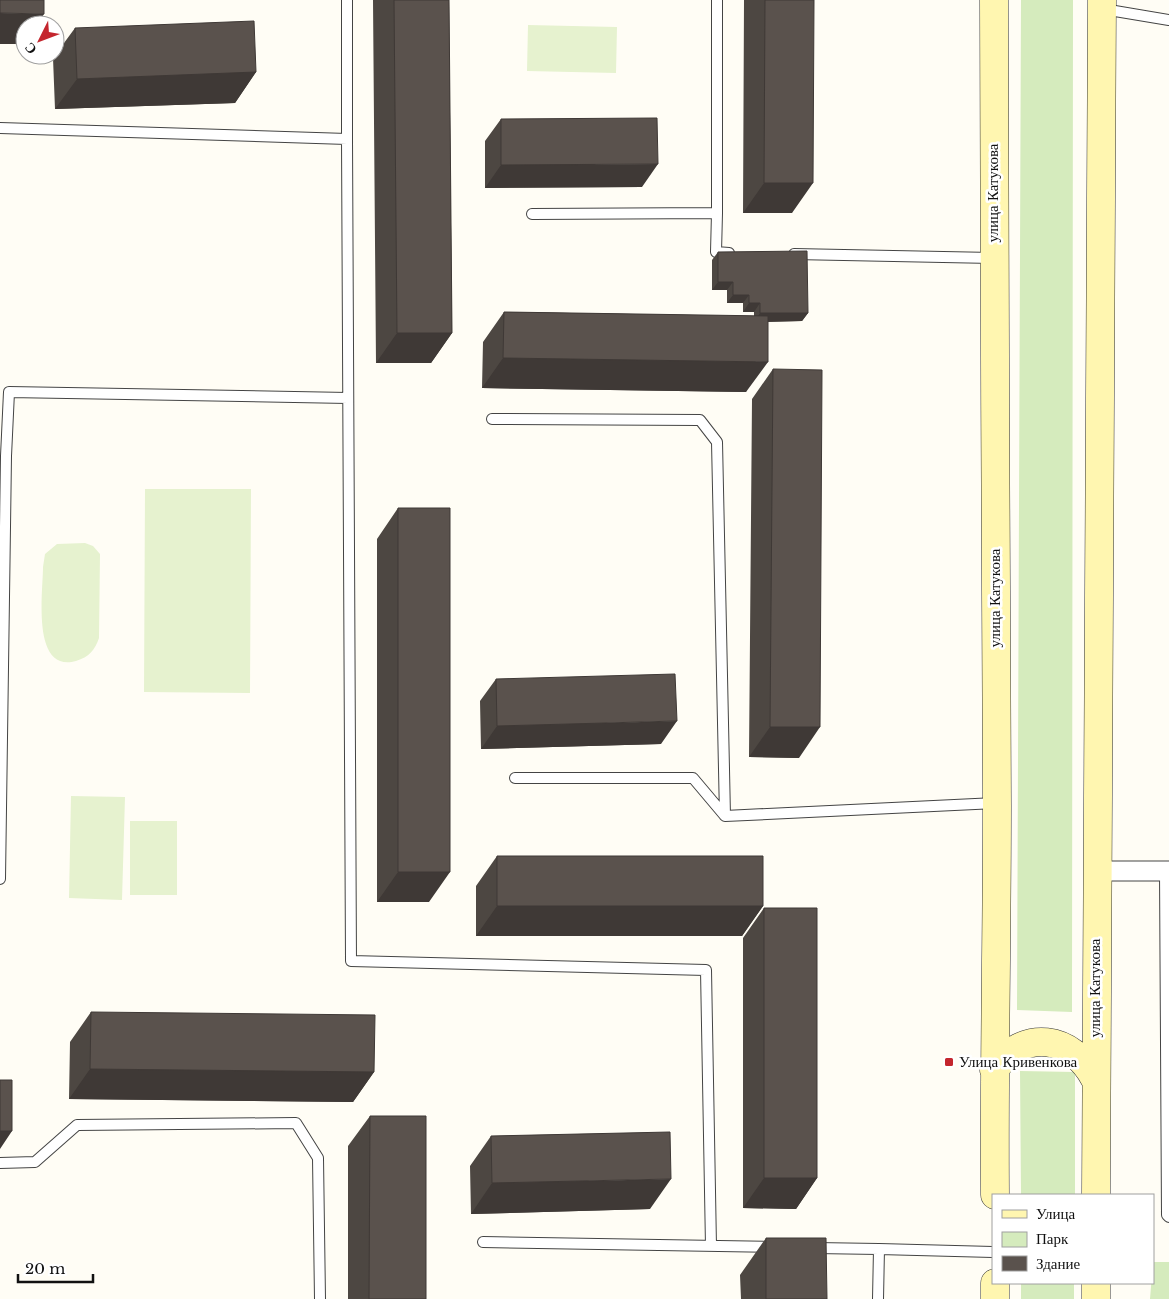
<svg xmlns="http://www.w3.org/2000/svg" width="1169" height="1299" font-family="'Libre Baskerville',serif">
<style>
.green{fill:#d5ebbd}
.pitch{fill:#e6f2cf}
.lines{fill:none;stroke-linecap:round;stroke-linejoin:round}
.lane-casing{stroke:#444;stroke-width:12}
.street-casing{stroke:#444;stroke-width:21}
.secondary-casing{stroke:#333;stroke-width:29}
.lane{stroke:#fff;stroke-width:10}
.street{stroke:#fff;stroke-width:19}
.secondary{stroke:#fff6b0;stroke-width:28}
.wall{fill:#4d4742}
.shaded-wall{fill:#3f3936}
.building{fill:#5a524d;stroke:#3f3936}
.poi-dot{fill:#c4262e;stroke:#fff;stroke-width:2}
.labels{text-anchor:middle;stroke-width:5;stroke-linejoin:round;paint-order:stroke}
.street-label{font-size:15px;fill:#111;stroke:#fff}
.poi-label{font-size:15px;fill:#111;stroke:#fff;text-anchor:start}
</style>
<rect width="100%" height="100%" fill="#fffdf5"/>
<path class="green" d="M1021,0H1073L1072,1012L1017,1010Z
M1020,1071L1075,1072V1195H1021Z
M1153,1262H1169V1299H1150Z
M1021,1283H1074V1299H1021Z"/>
<path class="pitch" d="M528,25L617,27L616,73L527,71Z
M145,489H251L250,693L144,692Z
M85,543L93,546L100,554L99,638C95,650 89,657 76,661C31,673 43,592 43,567L45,554L57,544Z
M71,796L125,797L122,900L69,898Z
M130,821H177V895H130Z"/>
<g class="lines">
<defs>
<path id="lane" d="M1103,9L1169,20
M0,128L347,139V0
M347,139L351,961L706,970L711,1246
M717,213V0
M532,214L717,213L716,252L729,253
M794,254L993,258
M492,419L700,420L717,442L725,816
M515,778H693L725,816L996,803
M1165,871L1167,1215L1169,1217
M0,879L6,456L9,392L348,398
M0,1163L35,1162L77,1125L296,1123L318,1158L320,1299
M483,1242L773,1247
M815,1248L879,1249
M878,1299L879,1249L993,1252"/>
<path id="street" d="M1096,871H1169"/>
<path id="secondary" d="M994,0C993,268 997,537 997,805C997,935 994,1065 995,1195
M994,1070C1023,1028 1072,1035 1095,1079
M1096,1195L1102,0
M1096,1283V1299
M995,1299V1283"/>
</defs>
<use href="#lane" class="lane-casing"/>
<use href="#street" class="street-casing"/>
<use href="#secondary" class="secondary-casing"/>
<use href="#lane" class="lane"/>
<use href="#street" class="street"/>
<use href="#secondary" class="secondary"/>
</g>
<path class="wall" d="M373,0H449L452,333L431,363H376Z
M744,0H814L792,213H743Z
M75,28L256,72L235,103L55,109L53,58Z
M501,119L642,187L485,188V141Z
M718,252L808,313L802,321L768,322L746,392L482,388L483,342L504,312L754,316V312H743V303H727V290H712V260Z
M773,369L799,758L749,757L752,399Z
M398,508L429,902H377V539Z
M496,679L661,744L481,749L480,701Z
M497,856L763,906L742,936H476V886Z
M764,908L817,1178L796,1209L743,1208V938Z
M91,1012L374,1072L353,1102L69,1099L70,1042Z
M370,1116L426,1299H348V1146Z
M491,1136L650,1209L471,1214L470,1166Z
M766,1238L827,1299H741L740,1275Z"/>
<path class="shaded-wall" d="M0,13L44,14L36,25H25V41L23,44H0Z
M256,72L235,103L55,109L77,79Z
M658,164L642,187L485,188L501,165Z
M764,183H813L792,213H743Z
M718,282H733L727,290H712Z
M733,295H749L743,303H727Z
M749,303H760L754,312H743Z
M760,313H808L802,321L754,322Z
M397,333H452L431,363H376Z
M503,358L768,362L746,392L482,388Z
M677,721L661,744L481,749L497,726Z
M770,727H820L799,758L749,757Z
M398,872H450L429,902H377Z
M497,906H763L742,936H476Z
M90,1069L374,1072L353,1102L69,1099Z
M0,1131H12L0,1149Z
M764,1178H817L796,1209L743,1208Z
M671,1179L650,1209L471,1214L492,1183Z"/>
<path class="building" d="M0,0H44V14L0,13Z
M394,0H449L452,333H397Z
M765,0H814L813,183H764Z
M254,21L256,72L77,79L75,28Z
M657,118L658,164L501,165V119Z
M807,251L808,313H760V303H749V295H733V282H718V252Z
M504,312L768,316V362L503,358Z
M773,369L822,370L820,727H770Z
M398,508H450V872H398Z
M675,674L677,721L497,726L496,679Z
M497,856H763V906H497Z
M764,908H817V1178H764Z
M91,1012L375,1015L374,1072L90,1069Z
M0,1080H12V1131H0Z
M370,1116H426V1299H369Z
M670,1132L671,1179L492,1183L491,1136Z
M766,1238H826L827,1299H766Z"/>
<rect class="poi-dot" x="944" y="1057" width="10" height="10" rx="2.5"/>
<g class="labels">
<g class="street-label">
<text transform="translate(993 193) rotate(-90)" y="5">улица Катукова</text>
<text transform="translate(995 598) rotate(-90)" y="5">улица Катукова</text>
<text transform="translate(1095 988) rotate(-90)" y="5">улица Катукова</text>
</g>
<g class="poi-label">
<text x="959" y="1067">Улица Кривенкова</text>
</g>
</g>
<rect x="992" y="1194" width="162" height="90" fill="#ffffff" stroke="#a0a0a0"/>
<rect x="1002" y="1210" width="25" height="8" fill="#fff6b0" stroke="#a0a0a0"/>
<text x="1036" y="1219" font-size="15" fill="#111111">Улица</text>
<rect x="1002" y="1232" width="25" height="15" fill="#d5ebbd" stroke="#a0a0a0"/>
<text x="1036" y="1244" font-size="15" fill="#111111">Парк</text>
<rect x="1002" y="1256" width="25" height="15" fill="#5a524d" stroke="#a0a0a0"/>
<text x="1036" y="1269" font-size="15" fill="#111111">Здание</text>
<g transform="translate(40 40) rotate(228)"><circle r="24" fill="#ffffff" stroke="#a0a0a0"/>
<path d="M0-4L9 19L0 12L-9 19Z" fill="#c4262e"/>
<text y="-8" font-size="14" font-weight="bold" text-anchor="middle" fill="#111111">С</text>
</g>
<path d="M18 1274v8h75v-8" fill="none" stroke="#111111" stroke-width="2.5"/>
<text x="25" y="1274" font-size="15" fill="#111111" stroke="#ffffff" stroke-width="4" paint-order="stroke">20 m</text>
</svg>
